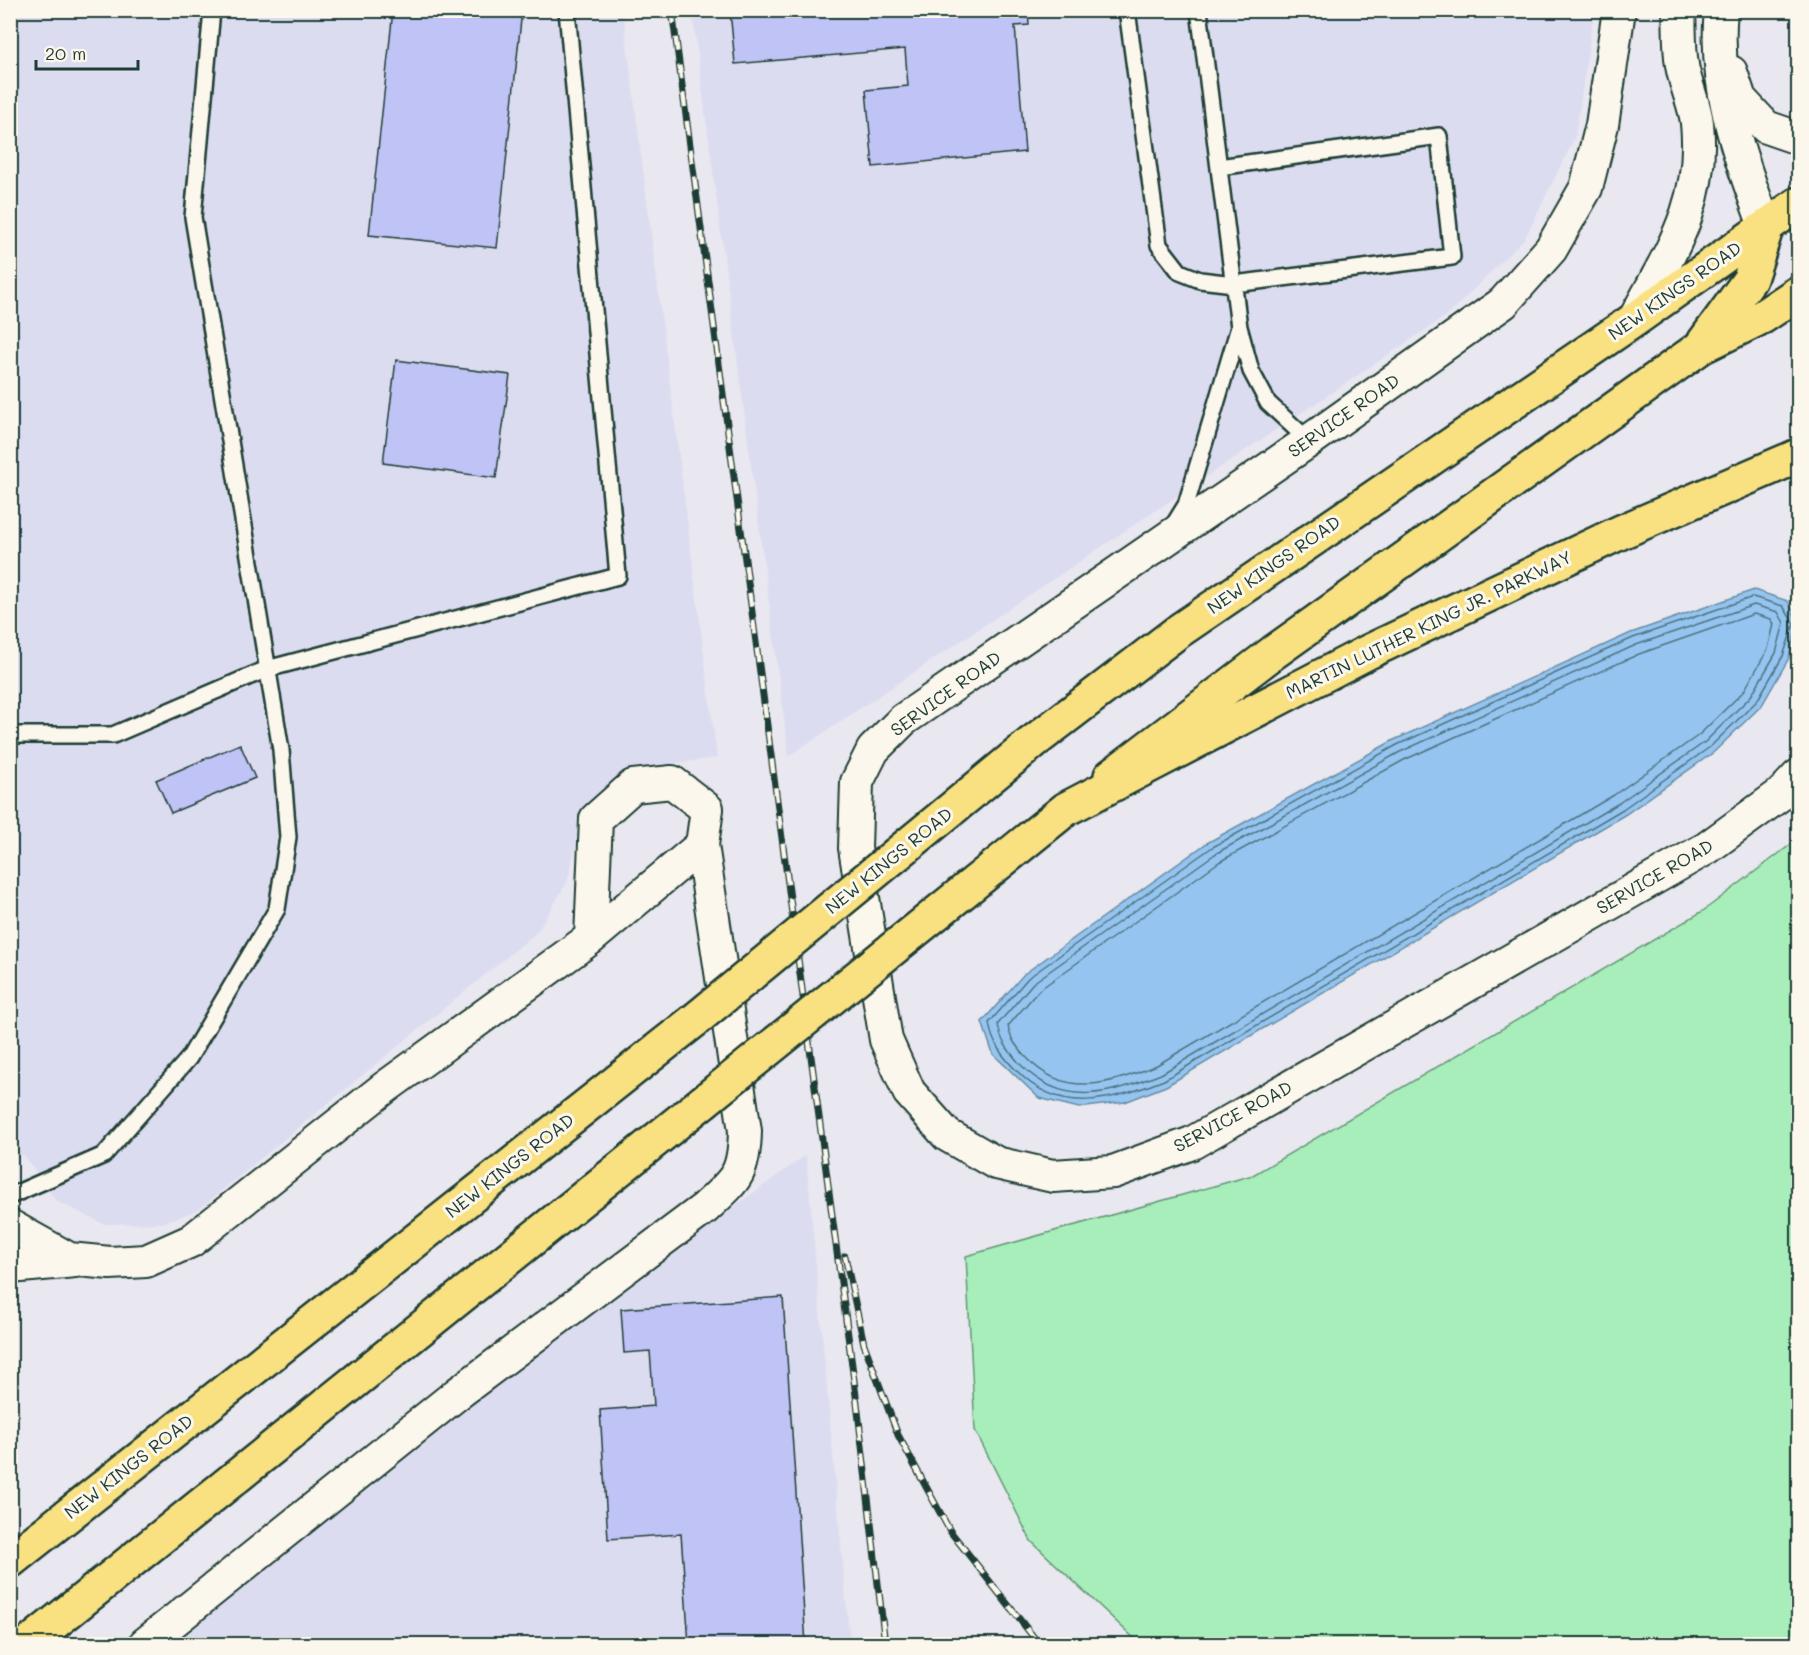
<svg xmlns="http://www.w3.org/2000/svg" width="1809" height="1655" font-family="Mali,sans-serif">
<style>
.built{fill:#dcdcf1}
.green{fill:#a7eeba;stroke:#639677;stroke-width:1.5}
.water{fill:#95c4f0;stroke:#668ea5;stroke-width:1.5}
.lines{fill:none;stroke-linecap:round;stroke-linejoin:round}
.shore{stroke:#4e737f;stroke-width:1.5}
.building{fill:#bfc3f5;stroke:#1f3d34;stroke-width:1.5}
.service-casing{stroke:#1f3d34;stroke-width:20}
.minor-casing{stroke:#1f3d34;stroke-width:36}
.primary-casing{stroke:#1f3d34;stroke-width:38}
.trunk-casing{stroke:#1f3d34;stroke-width:38}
.service{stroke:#fbf7ec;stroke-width:15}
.minor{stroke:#fbf7ec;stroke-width:32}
.primary{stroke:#f9e181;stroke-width:33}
.trunk{stroke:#f9e181;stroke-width:33}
.rail-casing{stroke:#1f3d34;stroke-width:7}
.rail{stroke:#fbf7ec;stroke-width:4.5;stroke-dasharray:14;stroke-linecap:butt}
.trunk-bridge-casing{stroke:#1f3d34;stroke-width:38;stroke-linecap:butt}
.trunk-bridge{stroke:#f9e181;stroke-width:33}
.labels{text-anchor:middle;stroke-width:6;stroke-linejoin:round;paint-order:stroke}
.street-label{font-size:18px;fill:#1f3d34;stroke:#fbf7ec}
</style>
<rect width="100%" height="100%" fill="#e9e7ef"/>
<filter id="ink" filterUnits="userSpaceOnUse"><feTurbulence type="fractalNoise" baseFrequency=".0167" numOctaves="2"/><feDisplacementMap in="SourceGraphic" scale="12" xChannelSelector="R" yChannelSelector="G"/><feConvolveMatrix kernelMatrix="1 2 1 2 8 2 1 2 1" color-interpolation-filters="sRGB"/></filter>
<g filter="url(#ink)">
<path class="built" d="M11,11H623L717,758L628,769L585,806L567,882L537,932L198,1210L161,1223L104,1224L56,1201L24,1155L11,1156Z
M692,11H1594L1575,137L1525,238L1449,314L789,756Z
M806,1155L850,1644H166L476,1392Z"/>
<path class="green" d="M1798,839V1644H1140L1031,1541L975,1430L966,1256L1253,1175L1703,911Z"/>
<path class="water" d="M1754,590L1788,601L1798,622L1789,658L1762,705L1714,752L1626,814L1166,1086L1125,1102L1079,1108L1039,1098L993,1054L982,1022L1024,974L1207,843L1394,740L1631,633Z"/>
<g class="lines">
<path class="shore" d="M1753,597L1783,606L1794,624L1783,656L1757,701L1710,747L1623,809L1164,1080C1111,1101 1059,1116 1016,1070C1002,1056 992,1043 989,1023L1028,978L1211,848L1397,745L1633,638Z
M1754,605L1778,612L1784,623L1776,653L1751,696L1705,742L1619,803L1161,1074C1110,1094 1063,1109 1020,1064C1009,1051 1000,1041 998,1024L1033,983L1215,854L1400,752L1636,645Z
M1754,614L1771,619L1774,624L1768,649L1744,691L1699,735L1614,795L1157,1065C1111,1084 1065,1099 1027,1058C1018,1048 1010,1040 1008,1026L1039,990L1219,862L1404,760L1639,654Z"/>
</g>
<path class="building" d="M393,10H522L497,248L369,235Z
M730,10H1028L1029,25L1015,26L1025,152L873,167L866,90L908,86L905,49L735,64Z
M396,360L510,375L496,478L383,463Z
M240,744L255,778L171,813L156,780Z
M783,1297L806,1644H689L681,1534L608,1539L600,1410L654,1406L650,1351L624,1353L621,1309Z"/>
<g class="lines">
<defs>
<path id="service" d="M1127,10L1159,245L1180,272L1200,280L1234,284L1452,257L1439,136L1219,167
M1199,10L1239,327L1251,371L1268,403L1309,441
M1173,526L1186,505L1239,327
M10,735H113L267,669L618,576L567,10
M10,1196L104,1155L189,1058L277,909L288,837L281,750L193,217L212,10"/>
<path id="minor" d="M1619,10L1602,125L1586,188L1551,249L1503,303L1309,441L903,720L873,750L857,782L855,848L886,1040L909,1092L947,1135L996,1163L1053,1176L1113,1172L1192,1143L1707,848L1781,794L1798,776
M1721,10C1713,88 1740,157 1766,229
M1731,72L1740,99L1766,127L1798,138
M1634,320C1670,252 1705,204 1697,123C1695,104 1685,85 1682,65C1679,48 1680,28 1679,10
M10,1226L69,1259L110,1263L146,1261L191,1241L383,1089L591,938L702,845
M10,1267L75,1261
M145,1644L457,1394L705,1208C736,1179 744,1175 745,1131L702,845L707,809L672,782L633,786L596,819L591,938"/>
<path id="primary" d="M1702,345L1750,279L1766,229
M1111,776L1274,652L1701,347L1762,317L1798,293"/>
<path id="trunk" d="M897,854L1033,742L1180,630L1634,320L1798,204
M911,934L1066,809L1368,652L1621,532L1798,456
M10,1561L695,1020
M28,1644L703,1102"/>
</defs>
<use href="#service" class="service-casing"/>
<use href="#minor" class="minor-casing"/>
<use href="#primary" class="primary-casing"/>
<use href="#trunk" class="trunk-casing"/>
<use href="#service" class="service"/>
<use href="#minor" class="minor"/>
<use href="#primary" class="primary"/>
<use href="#trunk" class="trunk"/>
<defs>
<path id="rail" d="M672,10L857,1403L885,1644
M845,1256L864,1344L898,1435L950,1531L1039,1644"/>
</defs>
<use href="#rail" class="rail-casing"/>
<use href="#rail" class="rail"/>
<defs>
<path id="trunk-bridge" d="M695,1020L897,854
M703,1102L911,934"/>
</defs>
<use href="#trunk-bridge" class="trunk-bridge-casing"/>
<use href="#trunk-bridge" class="trunk-bridge"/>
</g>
</g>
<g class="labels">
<g class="street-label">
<text transform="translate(1675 291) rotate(-35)" y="6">NEW KINGS ROAD</text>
<text transform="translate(1344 416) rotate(-35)" y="6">SERVICE ROAD</text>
<text transform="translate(1274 565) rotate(-35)" y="6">NEW KINGS ROAD</text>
<text transform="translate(1429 625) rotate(-26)" y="6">MARTIN LUTHER KING JR. PARKWAY</text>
<text transform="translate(946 694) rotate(-36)" y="6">SERVICE ROAD</text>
<text transform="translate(889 861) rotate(-39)" y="6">NEW KINGS ROAD</text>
<text transform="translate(1655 877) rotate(-30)" y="6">SERVICE ROAD</text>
<text transform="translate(1233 1117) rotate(-28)" y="6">SERVICE ROAD</text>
<text transform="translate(510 1166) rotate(-38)" y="6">NEW KINGS ROAD</text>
<text transform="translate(129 1467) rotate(-38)" y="6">NEW KINGS ROAD</text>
</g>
</g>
<rect width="1809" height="1655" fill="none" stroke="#fbf7ec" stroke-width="36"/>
<rect x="18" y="18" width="1773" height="1619" fill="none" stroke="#1f3d34" stroke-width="2" filter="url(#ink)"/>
<path d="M36 60v9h102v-9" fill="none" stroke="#1f3d34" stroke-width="3"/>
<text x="45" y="60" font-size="18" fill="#1f3d34" stroke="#fbf7ec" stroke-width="4.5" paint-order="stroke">20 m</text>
</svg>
